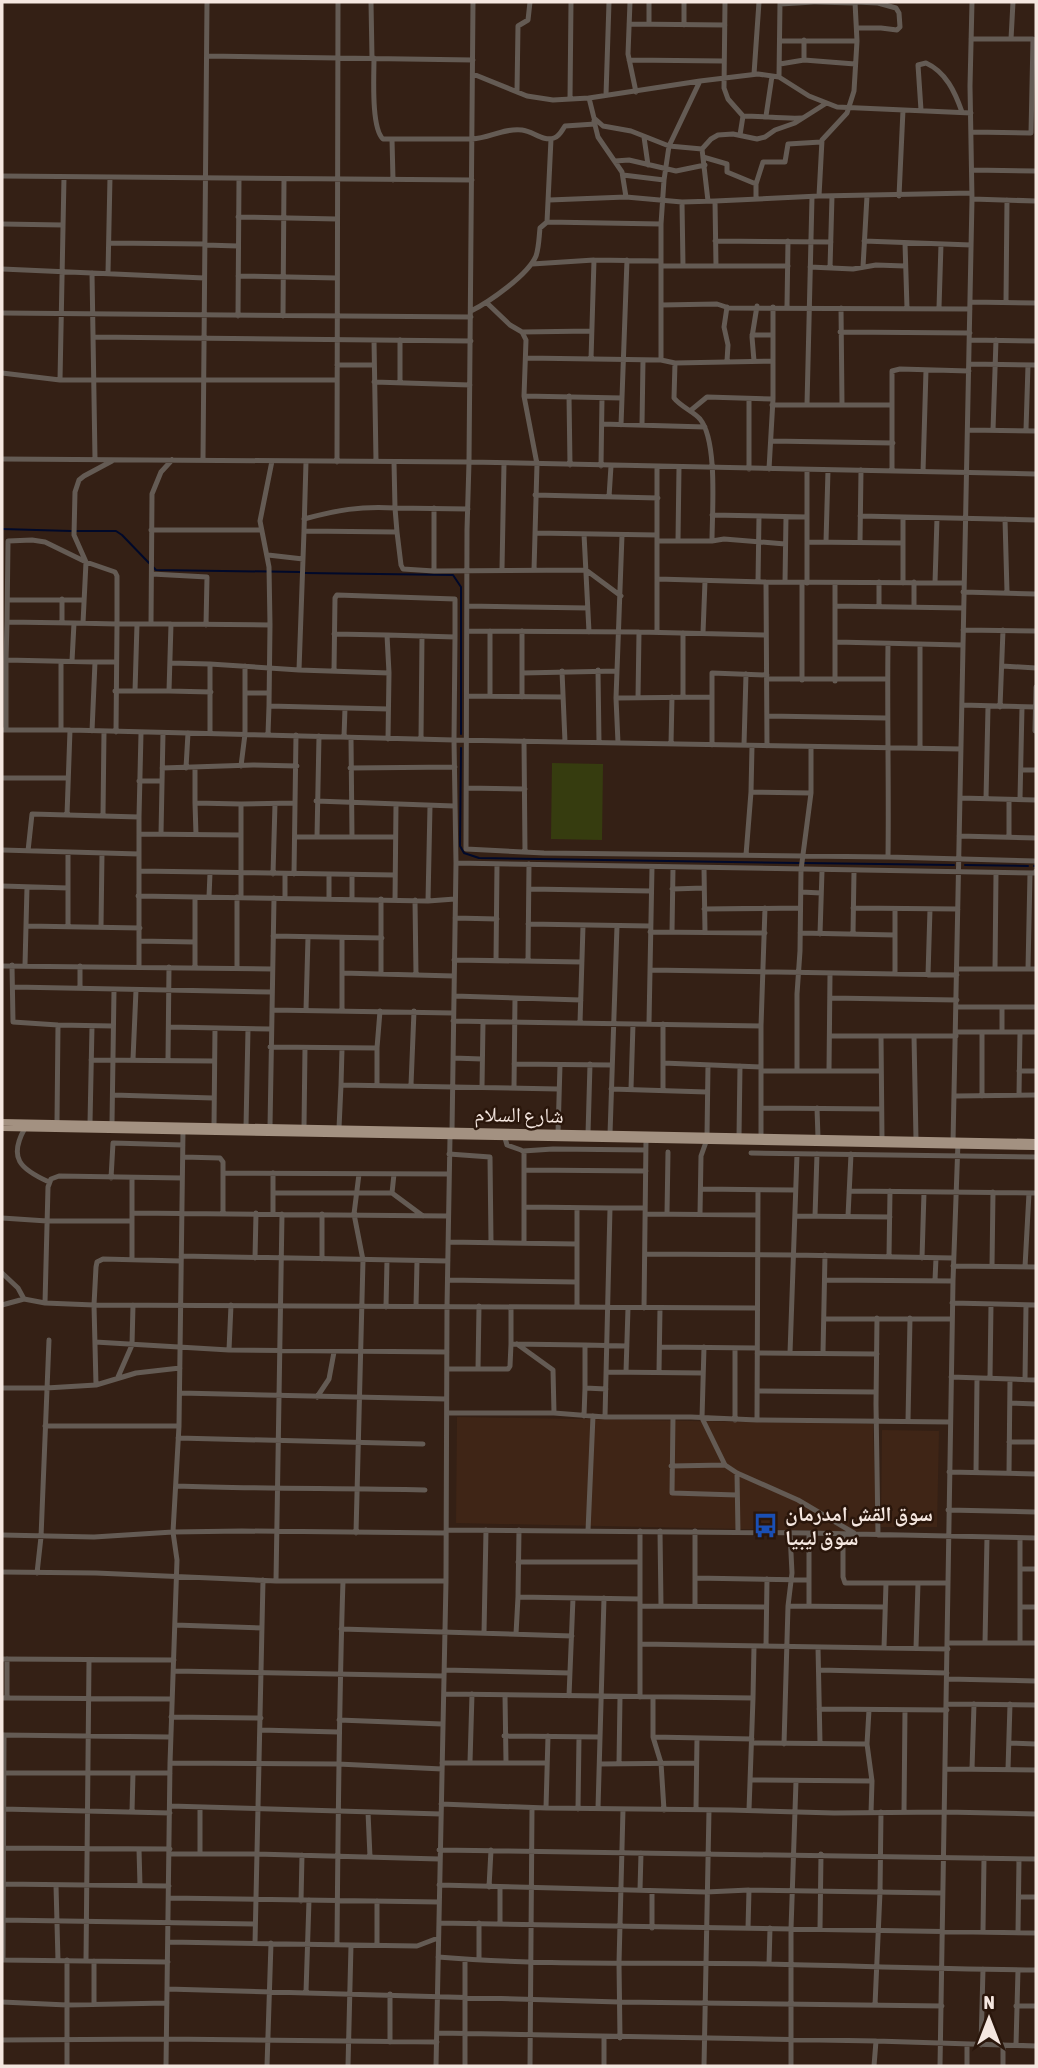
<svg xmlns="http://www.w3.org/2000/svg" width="1038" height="2068" font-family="'Asap Condensed','Noto Naskh Arabic',sans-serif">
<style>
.built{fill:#3f2516}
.pitch{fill:#363c0f}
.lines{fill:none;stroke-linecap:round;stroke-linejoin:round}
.stream{stroke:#00092a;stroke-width:2}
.minor{stroke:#645b54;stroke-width:5}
.major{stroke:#a39181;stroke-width:6}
.labels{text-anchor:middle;stroke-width:5;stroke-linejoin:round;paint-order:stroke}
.street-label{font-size:21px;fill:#f5e7e0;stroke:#2a160b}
.poi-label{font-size:21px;font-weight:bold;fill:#f5e7e0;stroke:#2a160b;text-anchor:start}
</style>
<rect width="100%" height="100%" fill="#342015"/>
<path class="built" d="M457,1417L873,1424L876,1532L456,1523Z
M882,1430L939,1431L937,1527H881Z"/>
<path class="pitch" d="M552,763L603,764L602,840L551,839Z"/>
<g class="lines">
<path class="stream" d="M2,529L71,531
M76,531H116L122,535L149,563
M153,567L156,570L300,572
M305,573L453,575L461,587V734
M461,748L460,846L464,853L479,858L799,863
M804,863L954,865
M965,865L1028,866
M1034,866H1036"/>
<path class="minor" d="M371,2L372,58
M473,2L469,462L467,530L466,849L544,853L888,857
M630,2L628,54L636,92
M725,2L724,88L728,99L743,116L740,135
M815,2L855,3
M855,2L878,3L896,8L899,13L900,27L897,30L881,28H857
M780,4L814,2
M629,24L725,25
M649,24V2
M684,25V2
M971,39H1033
M1011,39L1013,2
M804,40V60L855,64
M780,41H857
M207,56L473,60
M374,58C374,76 371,128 383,139H472C490,138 503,128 522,130C533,131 543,142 554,138C560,136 562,130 565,126L595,124
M629,60L723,61
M780,64L804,60
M473,74L527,96L553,100L589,98L700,81L758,74L779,77L809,96L837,107L971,113
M754,74L759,2
M779,77L780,2
M517,91L518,26L528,20L530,2
M606,95L609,2
M589,98L594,118L603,126L631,131L669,146L702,149L708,201
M570,99L571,2
M921,110L918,65L926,63C946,72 955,92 962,112
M743,116C763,116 782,119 802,118
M766,116L772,76
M594,121L598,137L622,172L626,197
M972,132L1031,133L1033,39
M644,137L648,165
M392,139L393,180
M702,149L711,139L718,135L733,134L757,139L765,137L775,130L795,123L825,104
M703,157L727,164V172L756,184
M615,161L629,160L676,171L705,165
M972,170L1036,171
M623,175L664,180
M2,176L472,180
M819,196L822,140L847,113L854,91L857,41L855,2
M899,196L903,110
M756,199V184L763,162H785L788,144L821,142
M972,199L1036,201
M549,200L626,197L682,202L715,201L819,196L972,193
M715,201L716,266
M682,202L683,266
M238,217L337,219
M547,222L661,224
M2,224L63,225
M715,241L831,242
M864,241L971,245
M109,243L205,244
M905,243L907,308
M205,245L238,246
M532,264L594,260L661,261
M661,266H788
M810,267L853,269L876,265L905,266
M863,267L867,196
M830,268L832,196
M2,269L204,278
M92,273L95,459
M108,273L110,177
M238,276L337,278
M970,302L1036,303
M1006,302L1007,200
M487,303L510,325L522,332L526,340L524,396L537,464L534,570
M661,305L717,304L729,308L970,309
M727,307L724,327L728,345L727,361
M787,307L788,241
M841,308L842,404
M939,308L941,244
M471,311C489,302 528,275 536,256C539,247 539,237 540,228L547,222L551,139
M2,313L471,317
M238,316L239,179
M283,316L284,179
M522,332L591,331
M840,332L970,333
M752,335H773
M93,337L471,341
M374,340L376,461
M400,340V382
M970,340L1036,341
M526,358L661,360L675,363L674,398C681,407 693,411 700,419C718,441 712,513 712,541
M591,359L594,260
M661,360V224L664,180L669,146L700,81
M754,361L752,337L757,306
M675,363L773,361
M969,364L1036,365
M337,365H374
M2,373L60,380H337
M60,380L64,177
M374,382L470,385
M524,396L622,398
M569,396L570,465
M749,399V469
M772,405H892
M807,405L812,197
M690,411L707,397L773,399
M602,424L705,427
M621,425L627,260
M642,425L643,360
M968,430L1036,431
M993,430L996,340
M1026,430L1028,365
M771,441L893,443
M2,459L469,462L1036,474
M203,460L207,2
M337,462L338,2
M601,466L602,398
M769,469L773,399V307
M807,470V583
M892,471V371L900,369L969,371
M923,472L926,370
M535,495L658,498
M609,497L611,466
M434,508V571
M712,515L807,517
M860,516L1036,520
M903,517V583
M304,519C338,510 359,506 395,508L394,462
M1005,519L1007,592
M151,530H261
M304,531L306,462
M397,532L395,508L468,509
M535,533L657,535
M584,534L589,632
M658,541H712L724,539L785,544
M678,541L679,467
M807,542L903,543
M826,542L828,470
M860,542L861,470
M268,555L303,559
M502,569L504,463
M152,574L207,577L206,625
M657,579L766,582L963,583
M758,582L759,516
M766,582L767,746
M785,582L786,517
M914,582V607
M935,583L937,518
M963,592L1036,594
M62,599V623
M8,600H84
M467,606L588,608
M835,606L963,608
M879,606V582
M7,622L8,541L32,540L45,542L86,562L115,572L117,576V624L74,623L72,661
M83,623L86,562L74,535L75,492L79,480L84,476L112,461
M151,624L152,494L161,472L172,460
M171,624L270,625L269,706L388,709
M270,625L269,567L260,521L272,461
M963,630L1036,631
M467,631L639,632L766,635
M490,631V696
M522,631V697
M657,632V466
M683,633V697
M703,633L705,581
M334,634L387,635
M836,642L962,645
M888,644C887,715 889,786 888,857L1036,861
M6,660L7,622L74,623
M170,663L210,664L299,670L389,673L387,635L455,637L454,740L456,863L452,1131
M210,664V733
M1002,666L1036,668
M299,670L304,531L397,532L401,565L403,569L434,571L586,570L621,596
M598,670L599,743
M334,671L335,598L337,595L455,599V637
M562,671L565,742
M522,673L617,671
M767,679H887
M802,680V583
M835,681V583
M115,691H169L171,624H117L116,732
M135,691L137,624
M169,691L211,692
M245,693V666
M467,696L562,697
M616,698L711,697
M638,698L639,632
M962,705L1036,707
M1000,707L1003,630
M767,716L886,718
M2,730H70L454,740L961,749
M6,730V660L95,662
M61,730V662
M92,731L95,662H116
M1035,731L1036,687
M268,734L269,706
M344,737L345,708
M351,738L352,837
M388,739L389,673
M421,739L422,636
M524,741L525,852
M618,743L616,698L622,535
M671,744L672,697
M712,745V673L767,675
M744,745L746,674
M920,748V644
M241,766L245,734V693H268
M162,768L253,765L297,766
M186,768L188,733
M195,768V803L241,804V897
M350,768L455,767
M1021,770H1036
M2,778H68
M139,781H162
M466,788L525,789
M751,792L811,793
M960,798L1036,800
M986,799L988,707
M1020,799L1022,707
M316,801L454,806
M195,803L196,835
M241,804L295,803
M67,815L70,730
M103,816L104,731
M139,834L240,835
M161,834L163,733
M959,836L1036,838
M295,837H395
M317,837L319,736
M1009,837V800
M2,850L139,854
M28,851L32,814L139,817
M68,852V926
M746,855L751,792L752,746
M456,863L1036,873V871
M704,868L705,932
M139,871L395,875
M273,874L275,804
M294,874L296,735
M352,875V899
M2,886L68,888
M529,889L651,891
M672,889L704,888
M801,892L821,893
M138,896L428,901L455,899
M209,897L210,873
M237,897V968
M285,897V874
M329,898V875
M381,899V974
M395,900L396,805
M415,900L416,975
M428,901L430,806
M853,908L958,909
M704,909L800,908
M455,918L497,919
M528,924L650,926
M27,926L140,928
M101,927L102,853
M650,932L765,933
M672,932L673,868
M800,933L895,935
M820,934L822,871
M853,934L854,871
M273,936L382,938
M139,941L195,942
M454,960L582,962
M496,961L497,864
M528,961L529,864
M12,965L13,1022L58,1025L113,1026
M25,965L27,887
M2,966L272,969
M139,966V817L141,733
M195,967V897
M957,969H1036
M995,969L996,873
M1028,969L1030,873
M650,970L957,975
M342,973L454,976
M895,974V909
M928,975L930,909
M14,987L272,992
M80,988V966
M454,996L581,1000
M830,998L957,1000
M957,1007H1036
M272,1010L453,1013
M306,1010L308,937
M342,1011V938
M453,1021L761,1026
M580,1023L583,926
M649,1023L652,867
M169,1027L270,1029
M957,1032H1036
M1002,1032V1007
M830,1036H956
M881,1036L882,1139
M914,1036L916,1140
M270,1047L377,1048L380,1011
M377,1048V1085
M342,1049L341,1085L558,1089
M453,1058L482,1059
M133,1059L136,990
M168,1059L169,967
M91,1060L214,1061
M663,1063L761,1067
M514,1064L611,1065
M762,1071H881
M797,1071V994L800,951L801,870L811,793V747
M829,1071L830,974
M1019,1071H1036
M411,1085L414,1011
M482,1087L483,1022
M514,1088L515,998
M611,1089L707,1092
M631,1089L633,1024
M663,1090V1024
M113,1095L213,1098
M1019,1095L1020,1032
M956,1096L1036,1095
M982,1096V1032
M761,1108L881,1109
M817,1108L818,1138
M57,1122L58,1025
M90,1123L92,1026
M112,1123L114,990
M214,1126L215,1028
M246,1127L248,1029
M270,1127L274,898
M304,1127L305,1048
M25,1128C8,1158 20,1169 49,1182
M339,1128L341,1085
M558,1133L560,1065
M588,1134L590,1064
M610,1134L617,926
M707,1136L708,1065
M739,1137L740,1066
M761,1137V1026L765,908
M505,1138L507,1145L521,1150L524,1152V1242
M953,1143L972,199L970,86L972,2
M523,1151L553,1149L646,1150
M751,1153L1036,1157
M449,1154L490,1157L491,1242
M183,1157L220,1158L223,1162V1213
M525,1170L646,1171
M223,1173L449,1174
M111,1178L113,1143L183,1145
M701,1189L795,1190
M849,1191L1036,1193
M273,1193H392L423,1216
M392,1193L394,1174
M525,1207L610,1208
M132,1213L448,1216
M273,1214V1173
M645,1214L758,1215
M667,1214L668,1152
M700,1214L701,1156L706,1142
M795,1216L890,1217
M815,1216L817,1154
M848,1216L851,1154
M2,1218L47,1221H132
M448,1242L577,1244V1208
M645,1254L793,1255L953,1258
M181,1256L448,1261
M889,1256L890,1191
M255,1258L256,1213
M922,1258L924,1192
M132,1259V1179
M322,1259V1214
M953,1266L1036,1267
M992,1266L993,1192
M1025,1267L1029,1193
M2,1273L18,1288L24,1299
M448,1280L577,1282
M825,1280L953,1281
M935,1280L936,1258
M45,1303L48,1187L51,1179L59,1176L182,1178
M952,1303L1036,1305
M2,1305L24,1299L45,1303L94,1305L757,1308
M386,1307L387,1260
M416,1307L417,1261
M511,1307V1344L585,1345
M577,1307V1244
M644,1308L646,1140
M877,1318L876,1404L878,1535
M825,1319H952
M95,1342L229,1350L447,1352
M517,1344L553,1370L554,1413
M660,1347L757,1348
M704,1347L702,1418L725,1465L737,1473L798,1500L854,1533
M735,1348V1420
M229,1350L231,1305
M757,1353L877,1354
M790,1353L797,1154
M823,1353L825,1255
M447,1369H508L510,1366L511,1344
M478,1369L479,1306
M606,1372L703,1373
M626,1372L628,1308
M659,1372L660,1308
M118,1377L132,1345L133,1305
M951,1377L1036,1380
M990,1378L991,1304
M1025,1380L1026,1305
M96,1385L94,1305L96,1267L97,1262L103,1259L181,1261
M2,1388H46L96,1385L136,1373L180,1368
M606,1389L585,1388V1345L627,1346
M757,1391L876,1392
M180,1393L446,1399
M317,1397L329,1379L334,1352
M1010,1403L1036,1404
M447,1413H554L605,1417H691L757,1420L950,1422
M584,1416L585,1388
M605,1417L610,1208H645
M673,1417L672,1493L737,1495
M757,1420L758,1190
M908,1421L910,1318
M45,1426H179
M178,1438L423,1444
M1009,1442H1036
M671,1466L725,1465
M949,1472L1036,1474
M737,1473L738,1532
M976,1473L977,1378
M1009,1473L1010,1379
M176,1486C259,1489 342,1488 425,1490
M948,1510L1036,1512
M446,1530L809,1533L1036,1538
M519,1530L518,1597L640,1599
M588,1531L593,1416
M660,1531L661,1606
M695,1531V1606
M356,1533L363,1260L354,1214L359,1174
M843,1534V1577L845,1583H948
M2,1535L94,1537L173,1532L242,1531L446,1533
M1020,1538V1607H1036
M518,1562H640
M1020,1569H1036
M2,1572L96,1573L276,1581H446
M37,1573L41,1537L49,1340
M695,1578L809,1580V1606
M809,1580V1533
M276,1581L282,1214
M640,1606L766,1607
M788,1606L885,1607
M1020,1607V1643
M175,1625L262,1628
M341,1629L572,1636
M484,1633L486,1530
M516,1634L518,1597
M948,1643H1036
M985,1643L987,1537
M641,1644L948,1649
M766,1646L767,1579
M818,1647L820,1743
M884,1648L886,1583
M916,1648L918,1583
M2,1659L174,1660
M444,1670L570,1673
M819,1670L947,1673
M174,1671L444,1676
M947,1679L1036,1681
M444,1694L753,1698L749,1810
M505,1695L506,1762
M569,1696L573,1598
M640,1697V1531
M2,1698L172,1699
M7,1698V1659
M653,1698V1737L661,1763L664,1810
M753,1698L754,1646
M947,1704L1036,1705
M819,1709L947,1710
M869,1710L867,1744L872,1781L871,1813
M171,1717L261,1718
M339,1720L442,1724
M260,1730L338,1732
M2,1735L170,1737
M504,1736L600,1737
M653,1737L752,1739
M752,1743L867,1744
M1009,1743L1036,1744
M784,1744L788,1606L792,1573L790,1533
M470,1762L472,1694
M170,1763L338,1764L442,1769
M442,1763H547
M600,1764L696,1763
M619,1764L620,1697
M945,1769L1036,1770
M972,1769L974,1704
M1008,1769L1010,1704
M2,1773H170
M750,1780L872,1781
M441,1804L546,1808L730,1810L834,1813L945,1812L1036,1814
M170,1806L441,1814
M200,1808V1854
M546,1808L548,1736
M598,1808L604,1598
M2,1809L170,1813
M578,1809L579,1737
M696,1810L697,1738
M132,1812L133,1773
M368,1812L370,1857
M904,1812L905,1710
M2,1848L170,1849
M139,1849L140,1886
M439,1850L1036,1859
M170,1854H256L439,1859
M2,1884L169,1886
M56,1885L58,1961
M439,1885L706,1892L749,1890L942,1893
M489,1887L491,1850
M500,1887V1924
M640,1890L641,1853
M652,1891V1928
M1019,1897H1036
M169,1898L439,1902
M301,1901L302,1855
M2,1920L255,1924
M439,1923L1036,1933
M479,1923V1960
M748,1928L749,1890
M820,1929L821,1854
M983,1931L984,1858
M1018,1932L1019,1859
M168,1942L417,1946L438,1938
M255,1943L263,1580
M337,1945C338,1823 339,1702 343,1581
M377,1945V1901
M438,1957C548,1966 659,1962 769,1964C858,1966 947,1969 1036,1970
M465,1959V2066
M2,1960L168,1962
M3,1960L4,1735
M86,1961L89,1660
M769,1964L770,1928
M167,1989L619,2002L942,2006
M306,1992L309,1900
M390,1994V2042
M2,2002L67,2005L167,2003
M94,2004V1961
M875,2005L880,1892L881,1812
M1016,2006H1036
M438,2033L876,2041L1036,2046
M604,2038V2066
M620,2038L619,1963L623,1809
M2,2040L166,2039L437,2042
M981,2045L983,1969
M1016,2045L1018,1970
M67,2066V1960
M166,2066L170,1763L177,1560L173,1532L179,1426L183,1131
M267,2066L271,1943
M348,2066L351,1945
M436,2066L446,1581L447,1307L450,1137
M530,2066L532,1808
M704,2066L709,1810
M791,2066V1929L796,1781
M874,2066L876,2041
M940,2066L953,1281L958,1142
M967,2066V2045
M1003,2066V2045"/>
<path class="major" d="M2,1122L1036,1142
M2,1128L1036,1147"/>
</g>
<defs>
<symbol id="bus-bare" viewBox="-9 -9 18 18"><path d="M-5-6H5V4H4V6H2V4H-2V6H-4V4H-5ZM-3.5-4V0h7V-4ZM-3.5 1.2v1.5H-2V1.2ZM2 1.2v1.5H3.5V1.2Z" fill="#1a4fb4" stroke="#2a160b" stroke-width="2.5" paint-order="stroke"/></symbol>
</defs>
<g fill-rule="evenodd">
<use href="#bus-bare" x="748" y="1508" width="35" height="35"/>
</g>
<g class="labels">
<g class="street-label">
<text transform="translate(519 1115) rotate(1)" y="7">شارع السلام</text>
</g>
<g class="poi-label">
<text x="785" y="1521">سوق القش امدرمان<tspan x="785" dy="24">سوق ليبيا</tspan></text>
</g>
</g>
<rect width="1038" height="2068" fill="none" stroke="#f5e7e0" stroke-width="7"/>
<g transform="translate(989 2019)" stroke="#2a160b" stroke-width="5" paint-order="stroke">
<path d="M0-5L12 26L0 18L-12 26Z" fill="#f5e7e0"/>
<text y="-10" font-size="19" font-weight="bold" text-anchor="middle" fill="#f5e7e0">N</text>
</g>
</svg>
